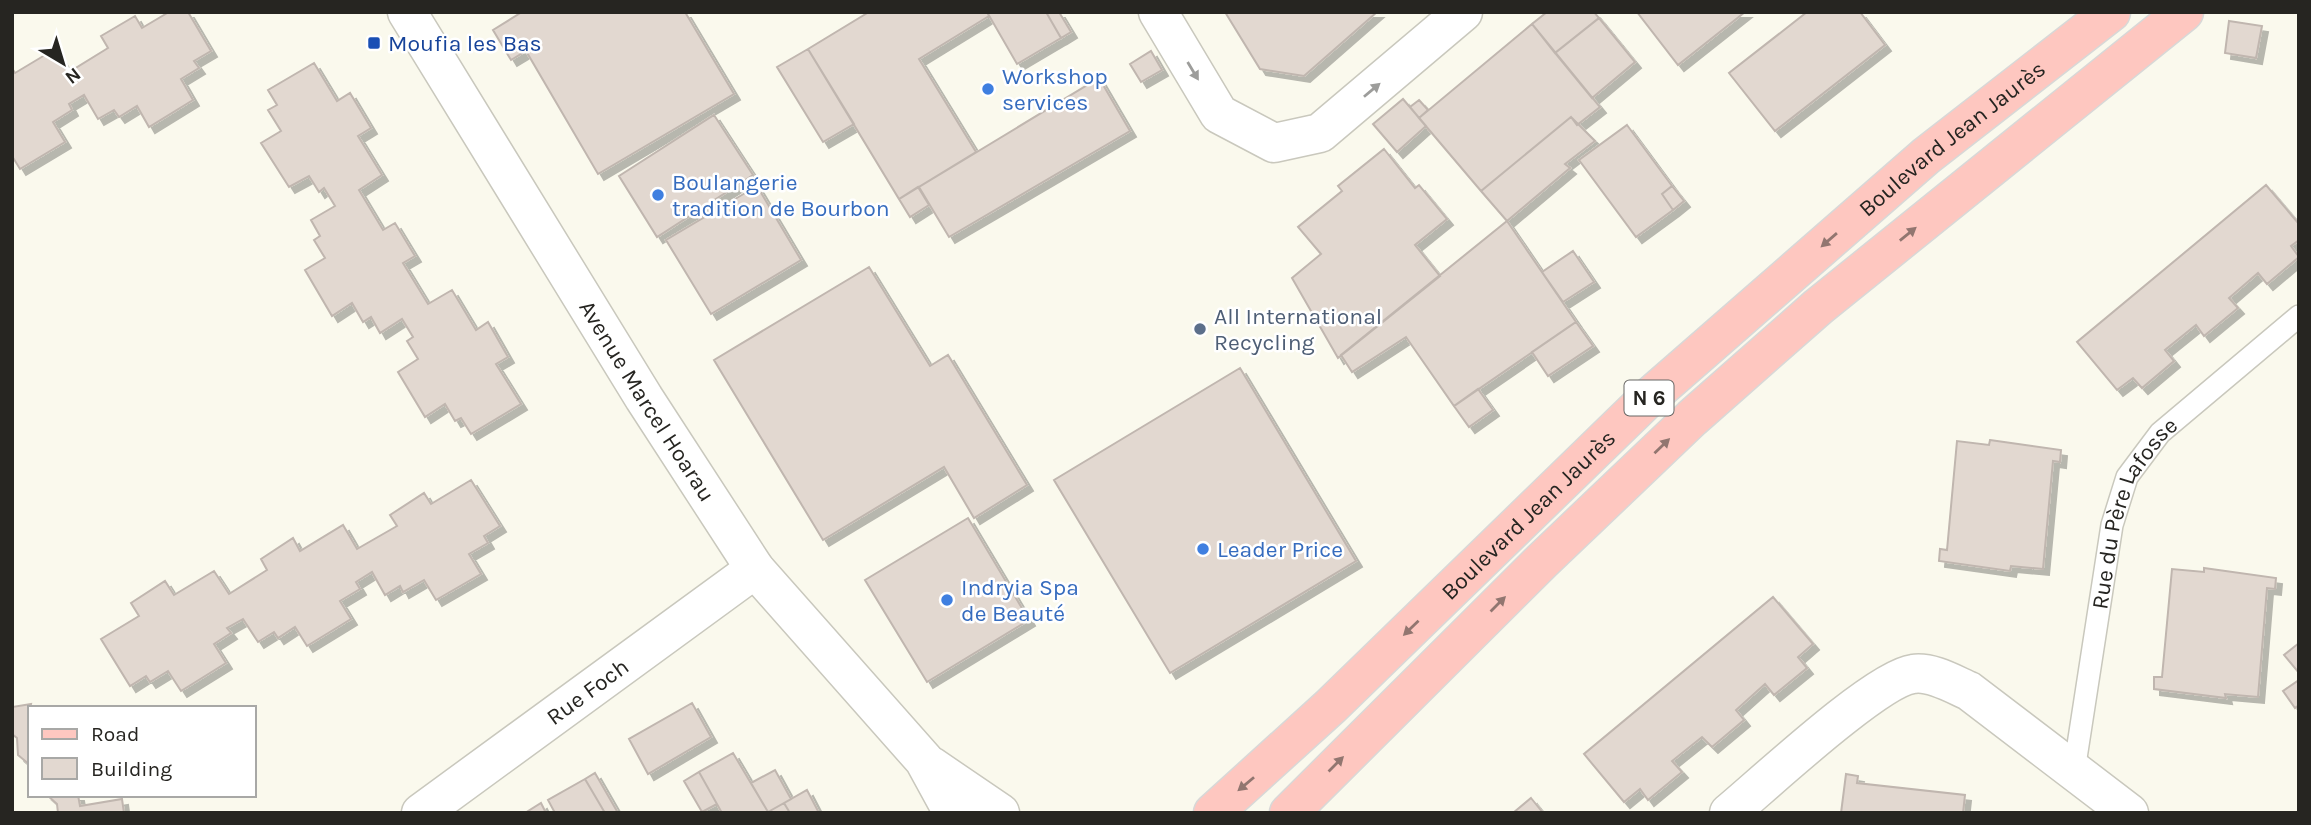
<svg xmlns="http://www.w3.org/2000/svg" width="2311" height="825" font-family="Karla,sans-serif">
<style>
.building{fill:#e2d8d0;stroke:#c0b6af;stroke-width:2;filter:url(#shadow)}
.lines{fill:none;stroke-linecap:round;stroke-linejoin:round}
.lane-casing{stroke:#c9c8bd;stroke-width:24}
.street-casing{stroke:#c9c8bd;stroke-width:41}
.secondary-casing{stroke:#c9c8bd;stroke-width:41}
.primary-casing{stroke:#d8d8d7;stroke-width:41}
.lane{stroke:#fff;stroke-width:21}
.street{stroke:#fff;stroke-width:38}
.secondary{stroke:#fff;stroke-width:38}
.primary{stroke:#fec7c0;stroke-width:38}
.oneway{fill:#9d9d9b}
.oneway2{fill:#927670}
.transit-dot{fill:#1a4fb4;stroke:#fff;stroke-width:2.5}
.shop-dot{fill:#3f7fe0;stroke:#fff;stroke-width:2.5}
.service-dot{fill:#5c6f8a;stroke:#fff;stroke-width:2.5}
.labels{text-anchor:middle;stroke-width:5;stroke-linejoin:round;paint-order:stroke}
.shield{fill:#fff;stroke:#676664;stroke-width:2}
.shield-label{font-size:21px;font-weight:bold;fill:#262521}
.transit-label{font-size:23px;fill:#164399;stroke:#fff;text-anchor:start}
.shop-label{font-size:23px;fill:#366cbe;stroke:#fff;text-anchor:start}
.street-label{font-size:23px;fill:#262521;stroke:#fff}
.service-label{font-size:23px;fill:#4e5e75;stroke:#fff;text-anchor:start}
</style>
<defs>
<filter id="shadow"><feDropShadow dx="6" dy="6" stdDeviation="0" flood-color="#0004"/></filter>
</defs>
<rect width="100%" height="100%" fill="#faf9ed"/>
<path class="building" d="M169,12H188L211,51L194,61L199,68L181,79L193,100L149,127L137,106L119,117L114,110L98,119L84,95L69,104L72,110L53,122L65,142L20,169L12,156V68L15,73L55,49L69,72L108,48L101,36L135,16L142,28Z
M522,12H685L734,94L598,174L526,51L511,60L493,30Z
M869,12H987L989,16L919,59L976,152L899,199L808,49Z
M987,12H1046L1061,38L1017,64Z
M1046,12H1059L1071,32L1061,38Z
M1225,12H1377L1304,76L1260,69Z
M1547,12H1594L1599,18L1555,53L1532,24Z
M1637,12H1745L1678,65Z
M1807,12H1860L1885,45L1775,131L1729,73Z
M1599,18L1635,62L1592,98L1555,53Z
M2229,21L2262,26L2256,58L2225,53Z
M1532,24L1600,107L1577,125L1571,117L1481,191L1419,118Z
M808,49L854,124L823,142L777,67Z
M1151,51L1162,70L1141,82L1130,64Z
M314,63L337,101L350,93L371,128L358,136L382,175L359,190L383,230L395,223L415,256L403,263L428,304L452,290L476,330L488,322L508,357L496,364L521,404L471,434L461,418L455,421L445,404L425,417L398,372L418,359L407,341L413,337L402,319L380,333L371,317L363,322L352,303L332,316L305,270L325,258L314,240L320,236L311,220L335,206L324,188L319,192L309,176L289,187L261,143L281,131L268,110L277,105L268,90Z
M1099,78L1130,131L949,237L919,187Z
M1403,99L1426,126L1397,152L1373,124Z
M1419,100L1428,110L1419,118L1410,107Z
M714,115L753,175L657,237L619,176Z
M1571,117L1595,141L1565,164L1570,168L1507,221L1481,191Z
M1627,125L1672,186L1662,194L1673,210L1636,237L1579,160Z
M1384,149L1415,188L1419,185L1447,219L1415,245L1440,276L1338,358L1292,278L1321,254L1298,227L1342,191L1338,186Z
M2266,185L2299,224V240L2291,246L2299,257L2267,284L2258,273L2229,298L2238,308L2204,336L2196,325L2165,350L2174,361L2142,388L2133,378L2117,390L2077,342Z
M757,186L801,260L711,314L666,240Z
M1672,186L1684,201L1673,210L1662,194Z
M918,187L929,205L910,217L899,199Z
M1507,221L1576,322L1454,406L1406,337L1352,372L1341,355Z
M1573,251L1594,282L1563,302L1542,272Z
M869,267L930,366L948,355L1027,485L974,518L944,467L823,540L714,360Z
M1576,322L1593,346L1548,376L1532,352Z
M1240,368L1356,561L1170,673L1054,480Z
M1478,389L1493,410L1469,427L1454,406Z
M1990,440L2061,450L2060,462L2053,461L2043,569L2011,566L2010,571L1939,561L1940,549L1947,550L1957,441L1989,445Z
M471,480L500,526L484,536L488,543L469,554L481,574L436,600L424,580L403,592L400,586L385,595L372,572L356,582L360,589L340,601L351,619L307,646L295,627L278,638L274,632L258,642L243,619L227,628L231,633L214,644L226,663L181,691L168,671L150,682L146,676L130,686L101,639L139,616L131,603L165,581L174,595L214,571L229,594L267,570L261,559L293,538L300,551L343,525L357,549L397,526L390,515L424,493L431,504Z
M968,518L1029,620L927,682L865,580Z
M2204,568L2276,578L2275,589L2267,588L2258,697L2225,694L2226,698L2154,689V677H2162L2172,569L2204,572Z
M1773,597L1813,644L1798,657L1807,668L1774,695L1765,684L1736,710L1744,720L1712,747L1702,737L1672,761L1682,772L1648,800L1640,789L1624,802L1584,754Z
M2299,643V673L2284,655Z
M2299,680V705L2295,708L2283,691Z
M692,703L711,737L648,774L629,739Z
M31,704L30,708V765L18,755L17,738L12,734V707Z
M733,753L768,812L784,803L790,813H722L699,772Z
M775,770L791,799L768,812L751,783Z
M699,772L717,804L702,812L684,781Z
M595,773L618,813H605L585,779Z
M1846,774L1858,776L1857,783L1965,795L1963,813H1841Z
M585,779L605,813H555L548,800Z
M807,790L819,813H790L784,803Z
M47,795H78L80,806L122,799L124,813H58L57,804Z
M1531,798L1543,813H1513Z
M541,803L546,813H525Z"/>
<g class="lines">
<defs>
<g id="lane">
<path id="s1" d="M2074,771L2112,525L2127,477L2160,433L2299,316"/>
</g>
<g id="street">
<path d="M1158,12L1219,114L1274,143L1320,133L1463,12"/>
<path id="s2" d="M421,813L755,569"/>
<path d="M1729,813C1764,784 1876,679 1913,674C1931,671 1953,684 1969,691L2129,813"/>
</g>
<g id="secondary">
<path id="s3" d="M407,12L644,398L755,569L924,760L953,813"/>
<path d="M931,766L1000,813"/>
</g>
<g id="primary">
<path id="s4" d="M1213,813L1331,706L1644,402L1926,156L2111,12"/>
<path d="M1289,813L1542,561L1692,418L1818,307L2184,12"/>
</g>
</defs>
<use href="#lane" class="lane-casing"/>
<use href="#street" class="street-casing"/>
<use href="#secondary" class="secondary-casing"/>
<use href="#primary" class="primary-casing"/>
<use href="#lane" class="lane"/>
<use href="#street" class="street"/>
<use href="#secondary" class="secondary"/>
<use href="#primary" class="primary"/>
</g>
<defs><path id="oneway-solid" d="M-6-.8H1V-3.2L6.5 0L1 3.2V.8H-6Z" transform="scale(1.75)"/></defs>
<g class="oneway">
<use href="#oneway-solid" transform="translate(1193 71) rotate(59)"/>
<use href="#oneway-solid" transform="translate(1372 90) rotate(-40)"/>
</g>
<g class="oneway2">
<use href="#oneway-solid" transform="translate(1908 234) rotate(-39)"/>
<use href="#oneway-solid" transform="translate(1829 240) rotate(139)"/>
<use href="#oneway-solid" transform="translate(1662 446) rotate(-44)"/>
<use href="#oneway-solid" transform="translate(1498 604) rotate(-45)"/>
<use href="#oneway-solid" transform="translate(1411 628) rotate(136)"/>
<use href="#oneway-solid" transform="translate(1336 764) rotate(-45)"/>
<use href="#oneway-solid" transform="translate(1246 784) rotate(140)"/>
</g>
<rect class="transit-dot" x="367" y="36" width="14" height="14" rx="3.5"/>
<g class="shop-dot">
<circle cx="988" cy="89" r="7"/>
<circle cx="658" cy="195" r="7"/>
<circle cx="1203" cy="549" r="7"/>
<circle cx="947" cy="600" r="7"/>
</g>
<circle class="service-dot" cx="1200" cy="329" r="7"/>
<g class="labels">
<rect class="shield" x="1624.5" y="380.5" width="49" height="35" rx="5"/>
<g class="shield-label">
<text x="1649" y="405">N 6</text>
</g>
<g class="transit-label">
<text x="388" y="51">Moufia les Bas</text>
</g>
<g class="shop-label">
<text x="1002" y="84">Workshop<tspan x="1002" dy="26">services</tspan></text>
<text x="672" y="190">Boulangerie<tspan x="672" dy="26">tradition de Bourbon</tspan></text>
<text x="1217" y="557">Leader Price</text>
<text x="961" y="595">Indryia Spa<tspan x="961" dy="26">de Beauté</tspan></text>
</g>
<g class="street-label">
<text dy="8" stroke="none"><textPath href="#s4" startOffset="1001">Boulevard Jean Jaurès</textPath></text>
<text dy="8" stroke="none"><textPath href="#s3" startOffset="457">Avenue Marcel Hoarau</textPath></text>
<text dy="8" stroke="none"><textPath href="#s4" startOffset="434">Boulevard Jean Jaurès</textPath></text>
<text dy="8" stroke="none"><textPath href="#s1" startOffset="268">Rue du Père Lafosse</textPath></text>
<text dy="8" stroke="none"><textPath href="#s2" startOffset="206">Rue Foch</textPath></text>
</g>
<g class="service-label">
<text x="1214" y="324">All International<tspan x="1214" dy="26">Recycling</tspan></text>
</g>
</g>
<rect width="2311" height="825" fill="none" stroke="#262521" stroke-width="28"/>
<rect x="28" y="706" width="228" height="91" fill="#ffffff" stroke="#a8a8a6" stroke-width="2"/>
<rect x="42" y="729" width="35" height="10" fill="#fec7c0" stroke="#a8a8a6" stroke-width="2"/>
<text x="91" y="741" font-size="21" fill="#262521">Road</text>
<rect x="42" y="758" width="35" height="21" fill="#e2d8d0" stroke="#a8a8a6" stroke-width="2"/>
<text x="91" y="776" font-size="21" fill="#262521">Building</text>
<g transform="translate(63 63) rotate(142)" stroke="#ffffff" stroke-width="5" paint-order="stroke">
<path d="M0-5L12 26L0 18L-12 26Z" fill="#262521"/>
<text y="-10" font-size="19" font-weight="bold" text-anchor="middle" fill="#262521">N</text>
</g>
</svg>
